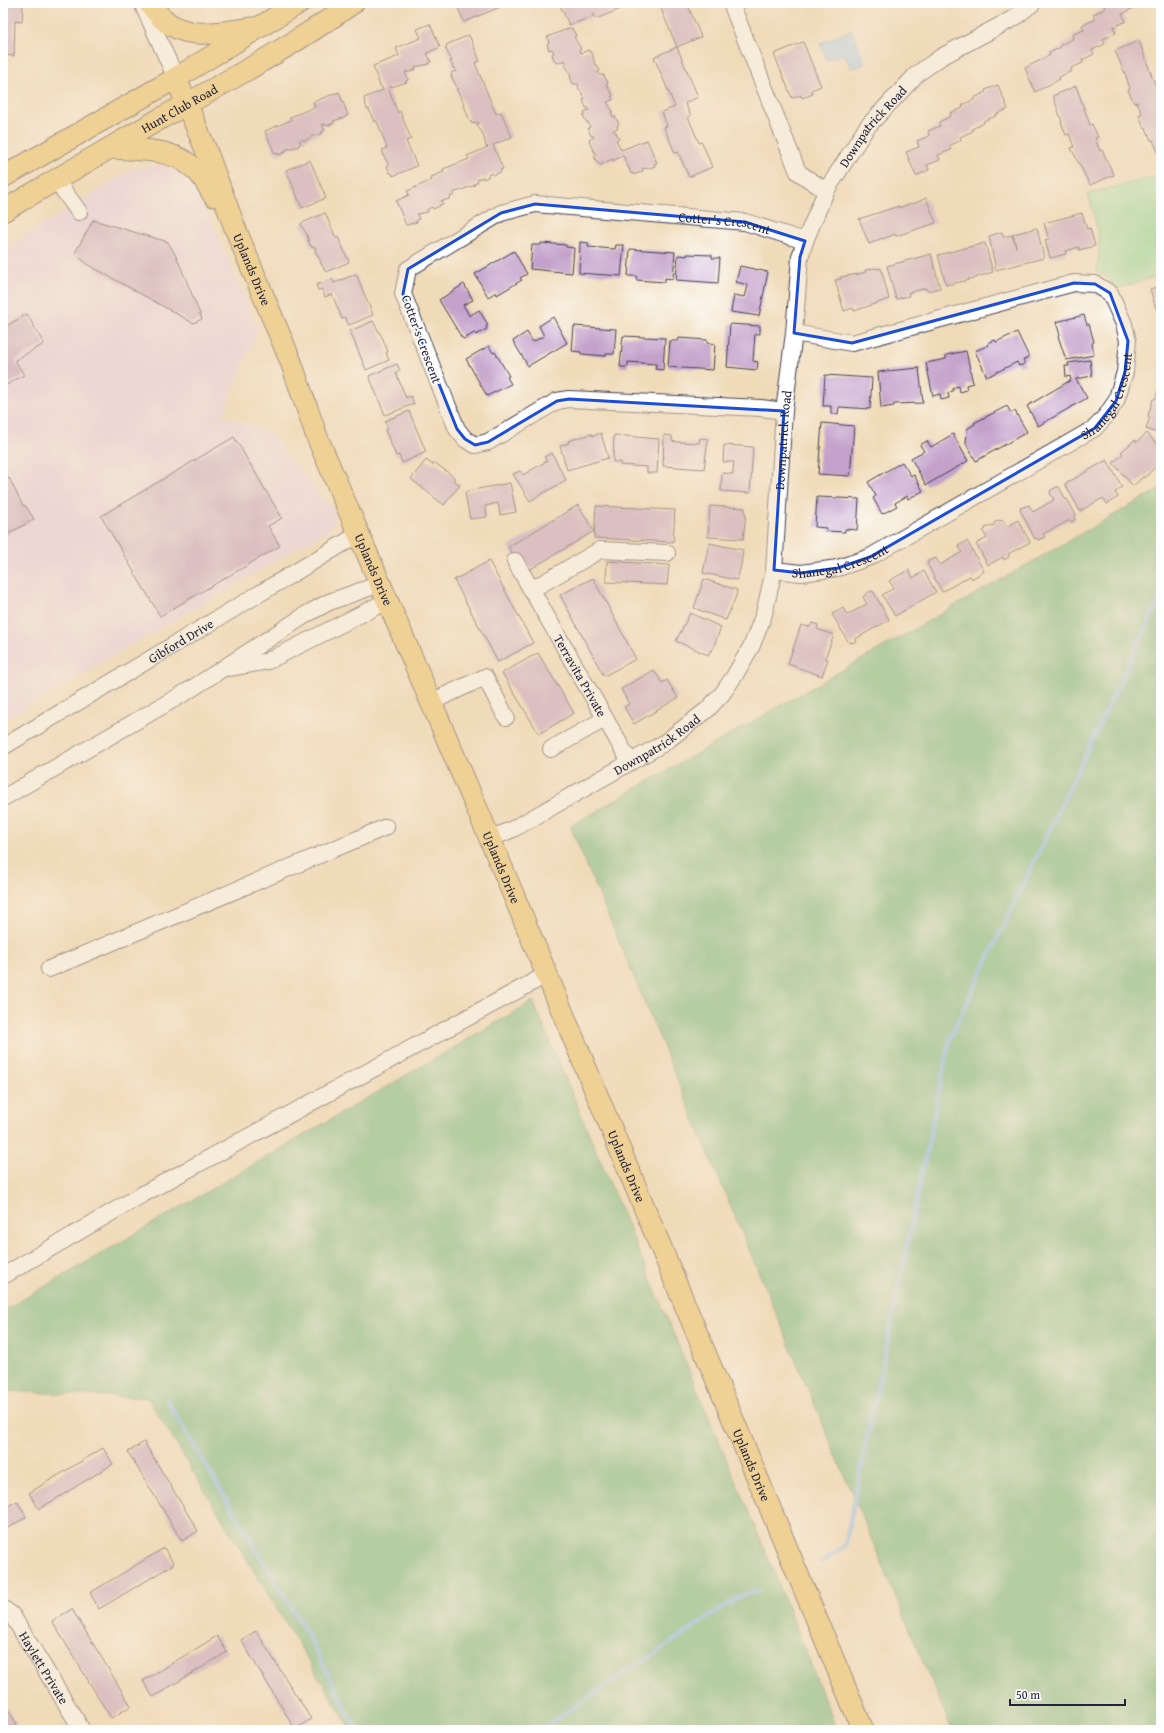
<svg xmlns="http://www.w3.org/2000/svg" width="1164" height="1733" font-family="'Gentium Book Plus',serif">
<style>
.built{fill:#e6d2f0}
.green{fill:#8add9f;stroke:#56806d}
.forest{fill:#6fbc86;stroke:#486f60}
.water{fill:#83bcf4;stroke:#526f98}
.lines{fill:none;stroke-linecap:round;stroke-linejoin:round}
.stream{stroke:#83bcf4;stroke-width:4.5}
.building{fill:#c4a1cb}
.minor-casing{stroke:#413e4e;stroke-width:18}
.major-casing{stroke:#413e4e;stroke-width:23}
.minor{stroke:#fff;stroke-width:16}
.major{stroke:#edc569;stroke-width:21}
.marked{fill:none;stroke:#1d4ed8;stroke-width:3;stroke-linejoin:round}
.labels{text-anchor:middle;stroke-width:3.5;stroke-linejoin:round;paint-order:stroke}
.street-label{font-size:13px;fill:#22223b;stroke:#fff}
</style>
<rect width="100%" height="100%" fill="#fff"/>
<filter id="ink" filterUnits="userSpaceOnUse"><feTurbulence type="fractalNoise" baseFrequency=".025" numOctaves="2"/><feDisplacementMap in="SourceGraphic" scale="8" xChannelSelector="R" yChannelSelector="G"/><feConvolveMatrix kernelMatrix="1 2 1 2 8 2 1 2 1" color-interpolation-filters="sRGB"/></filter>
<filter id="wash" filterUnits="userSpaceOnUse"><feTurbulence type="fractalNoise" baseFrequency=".012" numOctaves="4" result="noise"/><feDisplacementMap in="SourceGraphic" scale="16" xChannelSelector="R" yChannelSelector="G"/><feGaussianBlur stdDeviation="0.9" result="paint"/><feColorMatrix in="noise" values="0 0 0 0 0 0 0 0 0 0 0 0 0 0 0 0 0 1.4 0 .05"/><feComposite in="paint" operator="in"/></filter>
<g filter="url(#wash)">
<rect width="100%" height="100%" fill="#f0dbb9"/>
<path class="built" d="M157,165L176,170L197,187L258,329L223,415L268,433L336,513L332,528L3,720V249L132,169Z"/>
<path class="green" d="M1161,175V275L1117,289L1108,278L1096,272C1104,241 1096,224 1088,194Z"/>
<path class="forest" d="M1161,488V1730H952L570,826Z
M533,1001L767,1555L837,1730H351L148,1398L3,1391V1311Z"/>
<path class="water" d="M852,30L865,64L851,68L844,54L827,60L820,43Z"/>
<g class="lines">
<path class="stream" d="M167,1400L307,1634L357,1730
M822,1562L845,1546L950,1038L1161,596
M540,1730L742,1595L758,1591"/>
</g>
<g id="blocks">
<path class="building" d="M3,3L23,4L22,22L15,21L14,56L3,55Z
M456,3H510L464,22Z
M559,3H635L596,19L594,14L592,15L593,17L569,25Z
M675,3H687L701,37L677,47L661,9Z
M1103,3H1144L1122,14L1126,21L1113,27L1116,33L1103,39L1105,44L1092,50L1094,54L1082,60L1083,63L1071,68L1072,71L1059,77L1060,79L1035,92L1025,68L1050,55L1049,53L1061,47L1060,45L1073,39L1072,35L1084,30L1082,25L1095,20L1093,14L1105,9Z
M430,24L440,47L427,53L431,62L428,63L429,64L415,67L416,69L408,73V71L405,72L408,80L406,81L407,82L388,88L398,113L400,111L411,139L406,141L417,166L393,176L392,173H390L387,166L389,165L383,155H384L382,150L387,148L377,121L374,122L369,109H367L364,98L383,90L381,86H380L373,66L399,56L396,48L421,38L417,29Z
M570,28H572L576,36L574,37L581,49L579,50L581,53L589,50L590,53L592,52L595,65H597L600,71L598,72L599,75H604L608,83L606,84L613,96L611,97L613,100L607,102L613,112H611L613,117L615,116L619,124L617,125L618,128L613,130L614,132H616L619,139L616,140L621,150L647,140L657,163L654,164L655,166L647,169L646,168L642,169L643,171L634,175L633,173L631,174L623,155L613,161V159L600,165L599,163H597L594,156L596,155L589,142H590L589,140L594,137L593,135L591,136L588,128L590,127L588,122L587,123L583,115L585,114L584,112L589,110L588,107L586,108L583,100L585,99L578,87L579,86L578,84H573L570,76L571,75L564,63L566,62L565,60L557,63L556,61L555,62L552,54L554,53L552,49L549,50L547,44L549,43L547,37Z
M469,35L480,61L475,63L496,114L501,112L512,137L493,145L503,169L500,170L501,172L493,175L492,173L488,175V177L483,179V177L477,180L478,182L474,184L475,185L453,193L454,195L450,197V199L441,201L443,204L439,205L440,206L433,209L432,207L430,208L427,210L428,212L417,214L419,219L417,220V222L406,225L396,201L409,195L407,191L432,180L431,177L444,172L443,169L469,159L467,156L488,147L486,146L483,134L477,125L479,124L478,122L472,124L471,121L470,122L462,99L456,89H458L451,76H452L451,73L456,71L455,68L454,69L450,61H452L445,48L447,47L446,45Z
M1139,41L1158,93H1161V160L1153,140H1151L1146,128H1144L1139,115L1142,114L1137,102L1134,103L1128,90L1130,89L1126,76L1115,51Z
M803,42L821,86L811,90L813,94L802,98L801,95L792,98L774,54Z
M677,47L698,97L685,103L691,116L688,117L699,143L702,142L712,167L689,177L678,152L675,153L664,127L667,126L662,112L675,107L654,57Z
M3,79L9,86L3,92Z
M998,85L1008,109L995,115L996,116L983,121L984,123L972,129L973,131L960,137L961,140L949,146L951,150L938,155L940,160L927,165L929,170L916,176L906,152L919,147L917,141L929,136L928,131L940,126L939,122L951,116L950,113L963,108L962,105L974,100V98L986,92L985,90Z
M1076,86L1090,125L1092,124L1098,137L1095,138L1100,151L1102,150L1114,175L1090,185L1071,148L1074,147L1069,134L1066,135L1061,122H1062L1053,96Z
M339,92L348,115L346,116V117L333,121L334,123L326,126L325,124L322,125L325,130L321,132L322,133L315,136V135L313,136L304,141L303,139L299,141L301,144L298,145L299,146L285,150L286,152L278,155V153L275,154L265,131L291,120L290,117L315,107L313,102Z
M310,160L326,198L302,208L286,170Z
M926,198L936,223L896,236L895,234L883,239L882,238L869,244L859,219L899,206V208L912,203L913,204Z
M325,213L336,238L338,237L349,262L326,272L320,262H321L315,250L316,249L315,247L312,248L311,245L310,246L307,235L301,225L302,223Z
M1082,213L1087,229L1090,228L1095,246L1079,250V247L1065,251L1066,254L1050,258L1045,240L1049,239L1044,223Z
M93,220L168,242L177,258L202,319L193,323L87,264L75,253Z
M1037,228L1044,258L996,270L989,236L1002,232L1003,237L1012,235L1016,247L1013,234Z
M580,242L589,243L588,247L615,249L616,245H624L621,276L579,273Z
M541,243L566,245V247L574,248L572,273L530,269L532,245H541Z
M985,243L993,272L977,277V278L968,279L969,280L946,285L938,255Z
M630,249L675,252L673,279L665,278V282L650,281L636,280L637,276H628Z
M514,251L527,274L520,278L522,280L497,295L496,292L488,297L475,274Z
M687,254L712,255V258H720L718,283L676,280L678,255L687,256Z
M931,254L940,288L927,291L926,288L908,293L909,296L896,299L887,266Z
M740,266L768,272L759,316L731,312L734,295L745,297L747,290L748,285L736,282Z
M876,268L877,269L881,268L889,299L854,311L853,308L844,311L835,280L841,279L840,277L859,274L866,272L865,270Z
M356,274L373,315L349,325L345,317L342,319L332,294L325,297L322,289L318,290L316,285L332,279L334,283Z
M464,284L473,300L463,305L466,310L469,316L479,310L488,325L486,326L487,329L476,335L474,333L464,339L462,338L439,300Z
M1161,286V313L1159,309H1156L1150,289Z
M27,314L44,344L15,360L24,375L3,387V328Z
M1084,315L1087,325L1089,324L1094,342L1092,343L1094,355L1066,360L1058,336L1060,335L1056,322Z
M553,317L567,343L528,366L513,341L527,332L533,342L538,339L544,336L539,326Z
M373,321L383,339L388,352L386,353L389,360L366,370L350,331Z
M730,324L760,326V334H755L753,361L758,362L757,370L727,367Z
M574,326L616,329L614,354H606V356L581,354V352L572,351Z
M1017,332L1029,357L1023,360L1025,364L1019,366L1017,362L987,377L975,351L989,345L988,343L995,340L996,342Z
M623,336L665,338L663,370L655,369L656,364L628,362V367H620Z
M679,338L707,340V343L715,344L713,370L668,367L670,341H678Z
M489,346L493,353L495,352L509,376L507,377L511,384L487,396L466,359Z
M966,351L973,383L966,385L967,390L960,392L959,386L953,388V391L948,393L949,398L941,400L940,394L933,396L926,363L946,359V355Z
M1090,360L1092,376L1076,379L1087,398L1038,426L1027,406L1071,380L1070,376L1066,377L1065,366H1069L1068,363Z
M1160,363H1161V383H1158Z
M397,364L400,371L396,373L406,398L411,396L414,404L385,415L369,376Z
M919,368L923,403L894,404V406L881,408L878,372Z
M825,375L872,378L870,409L839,407L838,414H831V406H823Z
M1159,388H1161V434L1146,429L1150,417L1148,416L1153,399H1155Z
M1007,406L1011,413L1015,411L1027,432L976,461L966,444L967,429L975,424L974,423Z
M409,411L426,452L402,463L399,455L396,456L385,430L388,429L385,421Z
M822,423L854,426L850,476L818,474Z
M601,433L608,458L567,470L560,446L569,443L568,441L592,434L593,436Z
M1147,433L1161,449V462L1145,477H1143L1133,486L1113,463L1123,454L1121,452L1135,440L1137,442Z
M953,434L968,461L926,485L911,458L924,451L920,445L927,441L931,447Z
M614,435L659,439L657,473H647V467L620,465V462H613Z
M664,435L672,436V441L678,442L699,443L700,438L708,439L704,469L663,466Z
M234,437L282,518L268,526L280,546L160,616L101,516Z
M724,445L753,447L750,493L721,491L722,473L733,474V469L734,462H723Z
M552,453L566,480L530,501L513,474L520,471L523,475L547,461L544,457Z
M426,460L433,465L434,462L455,478L453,480L460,485L444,505L411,479Z
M1107,460L1122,487L1115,492L1118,497L1107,504L1103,498L1080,511L1065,484Z
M902,462L911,476L914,475L923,491L908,499L907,496L895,503L897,506L882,514L873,498L876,496L868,482Z
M9,478L23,506L25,505L34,519L3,537V482Z
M510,483L516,512L500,515L498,503L485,506L487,517L470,519L465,493L467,491Z
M1057,487H1059L1066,500L1067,499L1076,515L1074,517L1075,520L1071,522L1070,520L1043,534L1045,537L1038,540L1037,538L1035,539L1020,510L1021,509L1020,508L1029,505L1033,512L1054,500L1050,493L1051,490Z
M817,497L859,499L857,530L845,529V532L826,531V528L815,527Z
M578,505L594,531L524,573L508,547Z
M596,506L675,510L673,542L594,538Z
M710,506L745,508V514H746L743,539L708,537Z
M999,520L1000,521L1003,520L1007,527L1018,520L1030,542L1008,554L1009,557L1004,560L1003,557L988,565L976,544L987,538L983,531L986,529L985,528L994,525V523Z
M967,541L984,571L972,579L970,576L942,592L927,563L929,562L928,561L936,558L940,565L962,552L958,546Z
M709,543L743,550L741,565L737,580L703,573Z
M489,561L533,643L498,662L454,580Z
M607,561L669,565L667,585L606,582Z
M909,570L913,578L924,571L936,592L895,616L882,595L894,588L889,581L892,579Z
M593,578L636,659L604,676L560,595Z
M704,579L737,590L736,596L726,620L694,608Z
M870,591L871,592L873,591L889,620L855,639L856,641L852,643V642L849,643L832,614L843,608L847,615L867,604L863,597Z
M690,613L721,627L712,651L711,650L708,655L676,641Z
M812,623L818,625L817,629L834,635L825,658L828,659L822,676L788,664L801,625L810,627Z
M538,653L574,713L539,734L502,673Z
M654,670L662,683L667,680L678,698L634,724L624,707L629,704L621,689Z
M144,1442L198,1531L182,1541L128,1452Z
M103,1448L113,1464L39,1509L29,1493Z
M17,1501L26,1517L3,1531V1509Z
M164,1548L174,1564L99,1609L90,1593Z
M72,1609L131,1706L111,1718L52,1621Z
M256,1631L311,1719L295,1729L241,1640Z
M217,1636L227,1652L153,1697L143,1681Z
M3,1702L17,1724L8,1730H3Z"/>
</g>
</g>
<g filter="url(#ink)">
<use href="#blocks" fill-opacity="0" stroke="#413e4e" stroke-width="1"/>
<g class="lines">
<defs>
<g id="minor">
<path d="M142,3L176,78"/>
<path d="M731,3L798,172L826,191"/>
<path d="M56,180L79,212"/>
<path id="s1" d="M784,411L761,408L569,399L557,401L488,442L475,445L465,439L457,429L403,294L408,269L501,213L535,204L745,222L805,241"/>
<path id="s2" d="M515,561L630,762"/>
<path id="s3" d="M774,570L801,573L838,568L870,557L1095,428L1106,416L1116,401L1125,372L1128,341L1124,324L1110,293L1095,284L1074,283L852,343L794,333"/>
<path d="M531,590L600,550L667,553"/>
<path d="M230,668L268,661L387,601"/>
<path d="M431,702L485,677L506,717"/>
<path id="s4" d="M3,747L359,534"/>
<path d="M551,749L605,719"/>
<path d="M3,798L188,691L307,614L329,602L380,584"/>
<path id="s5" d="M490,839L513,829L664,743L707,710L722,694L735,675L752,645L764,614L774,570L784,411L794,333L800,257L805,241L826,191L867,127L917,74L941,57L1014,18L1033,3"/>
<path d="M49,969L386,827"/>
<path d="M3,1276L143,1194L546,975"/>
<path id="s6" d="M3,1608L12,1615L82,1730"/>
</g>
<g id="major">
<path d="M149,3C153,8 157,13 161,17C185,42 223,32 253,28"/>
<path id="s7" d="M176,78L208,155L235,228L291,362L317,437L490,839L863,1730"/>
<path d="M110,148C141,150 175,147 199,173C205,179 209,189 214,196"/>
<path d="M3,177L176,78L299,3"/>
<path id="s8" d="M3,211C55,180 106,150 158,120C224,83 291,47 353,3"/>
</g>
</defs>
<use href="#minor" class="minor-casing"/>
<use href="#major" class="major-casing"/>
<use href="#minor" class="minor"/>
<use href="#major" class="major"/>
</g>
</g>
<path d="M0 0H1164V1733H0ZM535,204L745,222L805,241L800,257L794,333L852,343L1074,283L1095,284L1110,293L1128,341L1125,372L1116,401L1095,428L870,557L838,568L801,573L774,570L784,411L569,399L557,401L488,442L475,445L465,439L457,429L403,294L408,269L501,213Z" fill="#f0dbb9" fill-opacity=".55" fill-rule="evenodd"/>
<path class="marked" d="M535,204L745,222L805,241L800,257L794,333L852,343L1074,283L1095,284L1110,293L1128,341L1125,372L1116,401L1095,428L870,557L838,568L801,573L774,570L784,411L569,399L557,401L488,442L475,445L465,439L457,429L403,294L408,269L501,213Z"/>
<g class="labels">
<g class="street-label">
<text dy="5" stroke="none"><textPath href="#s8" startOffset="204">Hunt Club Road</textPath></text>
<text dy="5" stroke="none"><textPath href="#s5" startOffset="876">Downpatrick Road</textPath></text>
<text dy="5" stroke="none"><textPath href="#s1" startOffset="851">Cotter's Crescent</textPath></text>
<text dy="5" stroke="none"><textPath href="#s7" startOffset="206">Uplands Drive</textPath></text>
<text transform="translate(422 339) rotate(70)" y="5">Cotter's Crescent</text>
<text dy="5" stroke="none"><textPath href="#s3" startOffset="392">Shanegal Crescent</textPath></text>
<text dy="5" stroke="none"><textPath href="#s5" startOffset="541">Downpatrick Road</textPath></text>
<text dy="5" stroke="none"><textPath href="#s3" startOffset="68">Shanegal Crescent</textPath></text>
<text dy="5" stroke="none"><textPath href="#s7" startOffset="530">Uplands Drive</textPath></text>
<text dy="5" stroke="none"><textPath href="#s4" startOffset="207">Gibford Drive</textPath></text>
<text dy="5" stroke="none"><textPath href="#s2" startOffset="132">Terravita Private</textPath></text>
<text dy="5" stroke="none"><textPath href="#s5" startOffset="192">Downpatrick Road</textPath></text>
<text dy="5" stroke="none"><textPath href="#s7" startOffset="854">Uplands Drive</textPath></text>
<text dy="5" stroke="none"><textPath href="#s7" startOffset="1178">Uplands Drive</textPath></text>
<text dy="5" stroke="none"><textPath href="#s7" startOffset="1502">Uplands Drive</textPath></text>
<text dy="5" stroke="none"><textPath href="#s6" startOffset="73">Haylett Private</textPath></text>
</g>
</g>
<rect width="1164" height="1733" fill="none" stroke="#fff" stroke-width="16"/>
<path d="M1010 1699v6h115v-6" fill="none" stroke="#22223b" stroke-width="2"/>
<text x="1016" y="1699" font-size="12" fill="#22223b" stroke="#ffffff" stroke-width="3" paint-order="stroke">50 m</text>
</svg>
